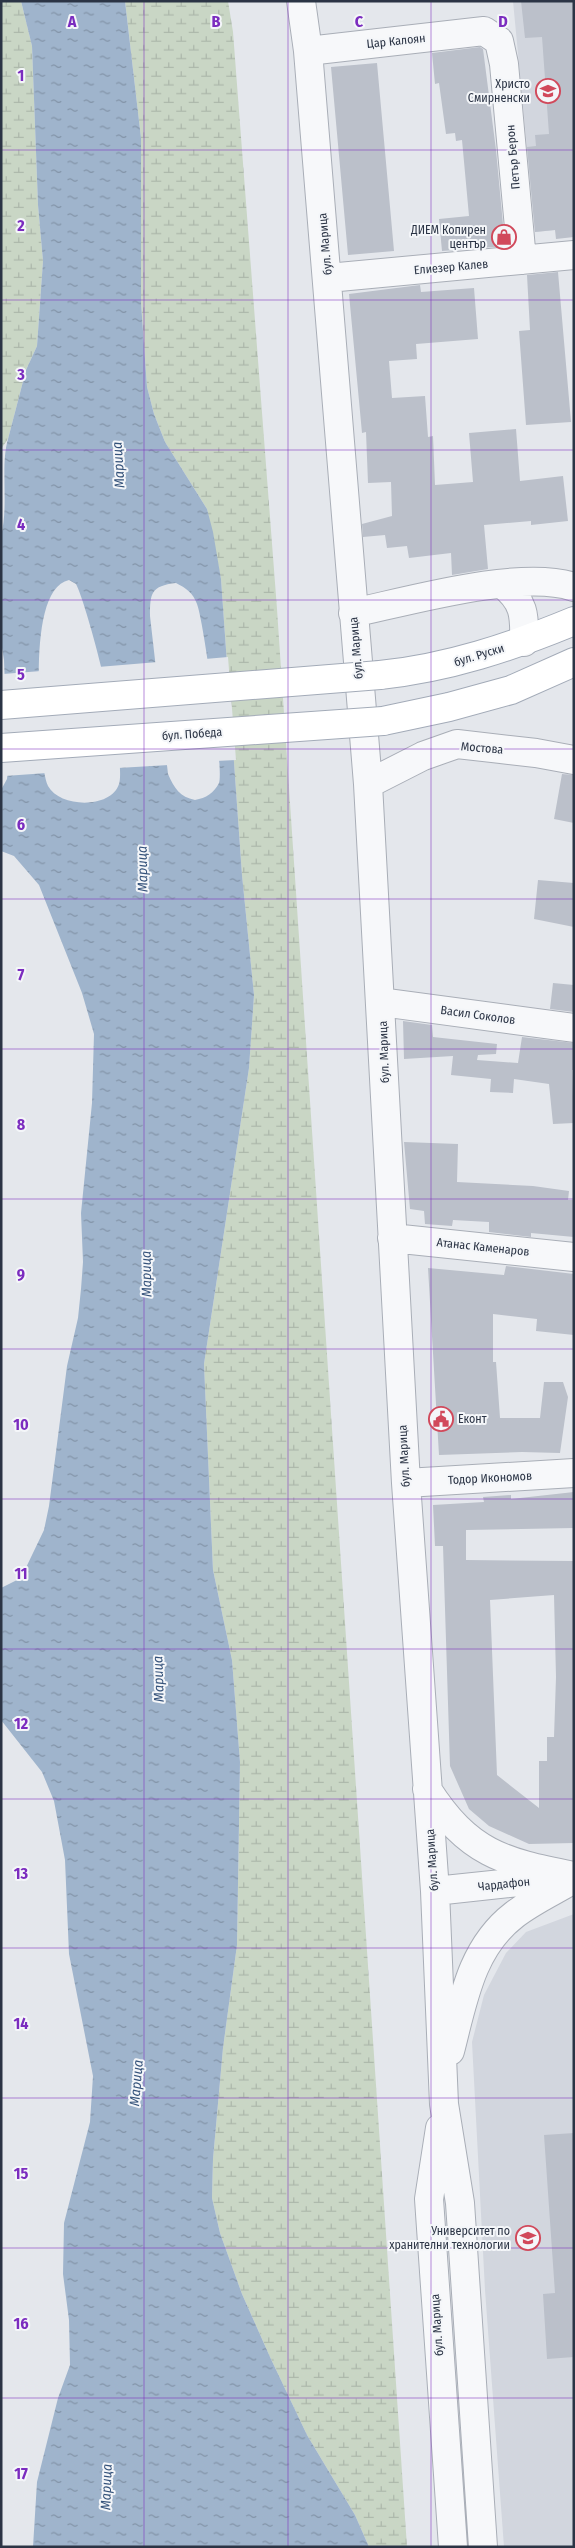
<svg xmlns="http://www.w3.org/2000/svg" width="575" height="2548" font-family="'Fira Sans Condensed',sans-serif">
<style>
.built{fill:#d2d6de}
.wetland{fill:url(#wetland-marsh)}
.water{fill:url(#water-ripples);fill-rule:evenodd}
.pier{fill:#e4e7ec}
.building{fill:#bbc0ca;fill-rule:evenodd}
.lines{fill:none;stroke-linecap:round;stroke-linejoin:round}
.minor-casing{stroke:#a9aeb7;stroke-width:30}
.major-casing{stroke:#a3abb8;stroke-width:30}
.minor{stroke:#f7f8fa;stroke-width:28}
.major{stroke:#fff;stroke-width:28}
.major-bridge-casing{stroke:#a3abb8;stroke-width:30;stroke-linecap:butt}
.major-bridge{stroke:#fff;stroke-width:28}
.grid{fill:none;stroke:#7b2cbf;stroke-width:1;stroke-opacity:0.55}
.labels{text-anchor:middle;stroke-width:4;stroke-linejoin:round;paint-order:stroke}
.street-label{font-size:12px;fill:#2b3445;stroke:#f4f6f9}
.poi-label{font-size:12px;fill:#2b3445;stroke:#f4f6f9;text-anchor:end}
.water-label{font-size:14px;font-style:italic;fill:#34527a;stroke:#f4f6f9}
.grid-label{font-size:16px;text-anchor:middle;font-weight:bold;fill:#7b2cbf;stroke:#f4f6f9;stroke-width:4;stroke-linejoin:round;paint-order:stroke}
</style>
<defs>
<pattern id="wetland-marsh" width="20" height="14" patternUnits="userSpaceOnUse" patternTransform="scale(1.25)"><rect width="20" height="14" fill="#c9d6c5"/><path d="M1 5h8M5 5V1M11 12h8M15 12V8" fill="none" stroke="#adb8ab"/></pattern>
<pattern id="water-ripples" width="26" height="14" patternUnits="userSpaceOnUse" patternTransform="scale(1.25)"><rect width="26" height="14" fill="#9fb4cc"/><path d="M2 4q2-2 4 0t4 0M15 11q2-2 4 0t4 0" fill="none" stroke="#8293a7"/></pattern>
</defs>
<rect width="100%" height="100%" fill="#e4e7ec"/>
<path class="built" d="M513,1H574L555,230L535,232Z
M574,1914V2547H504L485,2290L472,2042L484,1995L506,1953L526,1932Z"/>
<path class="wetland" d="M1,1H21L32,46L38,205L43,261L37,346L26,370L8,439L1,449Z
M125,1H228L233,32L277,609L407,2547H369L355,2515L307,2435L270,2357L242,2294L220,2233L212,2198L213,2159L223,2048L237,1945L240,1762L232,1660L213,1570L204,1364L249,1068L254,995L242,875L221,579L207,509L165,442L154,414L147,387L141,303V138Z"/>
<path class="water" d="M21,1H125L141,138V303L147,387L154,414L165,442L207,509L213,532L221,579L242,875L254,995L249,1068L204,1364L213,1570L232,1660L240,1762L237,1945L223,2048L213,2159L212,2198L220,2233L242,2294L270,2357L307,2435L355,2515L369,2547H33L37,2482L58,2398L70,2365L69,2320L63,2274L64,2223L90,2122L93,2076L69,1954L65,1860L54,1801L42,1772L1,1720V1588L21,1578L44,1530L49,1506L67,1366L78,1318L81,1289L83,1262L81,1213L92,1103L94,1034L82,993L39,885L14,856L1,851V790L7,779L8,768L4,660L1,642V536C9,506 0,466 8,439L26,370L37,346L43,261L38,205L32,46ZM69,580L76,584C89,610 127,759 119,784C111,809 60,808 48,786C46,782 45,776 44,771C42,736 24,590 69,580ZM176,583C186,588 193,593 197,604C204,622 224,770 219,783C214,793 206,798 195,800C180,797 174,788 168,774L150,616C150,593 151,586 176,583Z"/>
<path class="pier" d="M228,657L236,760L216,761L205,659Z
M158,662L169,765L118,768L113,729L98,667Z
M41,671L47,773L5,776L3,674Z"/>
<path class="building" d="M521,1H574V237L556,239L555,230L535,232L527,147L536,146L535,135L549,134L542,37L525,38Z
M480,47L483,49L496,150L505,246L442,251L439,219L469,216L462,140L456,141L455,133L446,134L439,83L435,84L432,53Z
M377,63L394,251L348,255L331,67Z
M558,272L571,422L526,425L519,331L530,330L527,275Z
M420,285L421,292L474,288L478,339L416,344L417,359L389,361L392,398L425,396L428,437L433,436L435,485L473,482L469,433L516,429L520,481L563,476L568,521L531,525V521L484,525L488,569L452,575L451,553L409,558L407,546L387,548L385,535L363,537L362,524L392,516L391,482L368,483L366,432L362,433L349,294Z
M562,774L574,775V823L554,819Z
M538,880L574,883V927L534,919Z
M553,983L574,985V1012L550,1009Z
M403,1021L432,1025L433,1037L497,1044L496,1054L478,1055L477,1060L518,1063L522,1037L574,1043V1070H572L574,1123L553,1124L549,1084L514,1079L513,1093L490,1092L491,1079L451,1075L453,1056L404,1059Z
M404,1142L458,1144L457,1182L533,1186L569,1191L568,1200H574V1237L531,1233V1237L489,1232V1222L453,1220L452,1226L425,1224L424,1211L410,1209Z
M506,1266L574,1274V1335L536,1331L537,1319L493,1314V1362H496L500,1418H540L544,1382H563L568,1397L560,1453L522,1452L439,1455L428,1268L504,1275Z
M574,1492V1528L466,1530V1560L574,1561V1843L529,1844L489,1826L469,1809L450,1766L443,1546H435L433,1505L484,1502L483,1497L511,1495V1499ZM554,1595L556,1677L554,1737H547V1761H539V1808L497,1775L490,1600Z
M574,2133V2357L547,2359L543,2294L555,2293L544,2135Z"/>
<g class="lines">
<defs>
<path id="minor" d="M301,1L308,51L368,784L406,1483L435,1891L444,2104L460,2203L483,2547
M308,51L484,31L499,41L504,64L522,260
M328,278L574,255
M502,584C524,601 525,615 524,642
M353,613C409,601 521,569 574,587
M368,784L423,756L457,744L536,753L574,760
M381,1002L574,1028
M392,1238L574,1257
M406,1483L574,1473
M427,1789C468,1853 502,1862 574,1876
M435,1891L548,1879
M450,2051C463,2001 471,1948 514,1915C532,1901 554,1891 574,1879
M440,2128L429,2199L453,2547"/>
<path id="major" d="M380,675C448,668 511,647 574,621
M383,721L449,707L511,690L574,662"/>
</defs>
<use href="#minor" class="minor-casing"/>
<use href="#major" class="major-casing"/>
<use href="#minor" class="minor"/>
<use href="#major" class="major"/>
<defs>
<path id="major-bridge" d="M1,705L380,675
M1,748L383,721"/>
</defs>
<use href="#major-bridge" class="major-bridge-casing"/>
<use href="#major-bridge" class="major-bridge"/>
</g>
<path class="grid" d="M144,1V2547M288,1V2547M431,1V2547M1,150H574M1,300H574M1,450H574M1,600H574M1,749H574M1,899H574M1,1049H574M1,1199H574M1,1349H574M1,1499H574M1,1649H574M1,1799H574M1,1948H574M1,2098H574M1,2248H574M1,2398H574"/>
<defs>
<symbol id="school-ring" viewBox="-11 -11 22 22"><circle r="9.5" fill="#f4f6f9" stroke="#d1495b" stroke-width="1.5"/><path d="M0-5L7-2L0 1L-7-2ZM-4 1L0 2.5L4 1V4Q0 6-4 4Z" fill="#d1495b"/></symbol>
<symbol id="shop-ring" viewBox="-11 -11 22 22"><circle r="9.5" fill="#f4f6f9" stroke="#d1495b" stroke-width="1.5"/><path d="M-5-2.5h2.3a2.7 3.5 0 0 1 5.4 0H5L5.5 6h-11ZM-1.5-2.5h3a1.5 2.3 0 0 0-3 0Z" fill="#d1495b"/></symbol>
<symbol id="civic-ring" viewBox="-11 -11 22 22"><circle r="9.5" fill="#f4f6f9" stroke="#d1495b" stroke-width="1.5"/><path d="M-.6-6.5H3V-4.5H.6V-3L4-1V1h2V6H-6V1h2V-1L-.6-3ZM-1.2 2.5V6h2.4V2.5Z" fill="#d1495b"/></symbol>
<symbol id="university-ring" viewBox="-11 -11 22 22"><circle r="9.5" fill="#f4f6f9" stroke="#d1495b" stroke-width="1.5"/><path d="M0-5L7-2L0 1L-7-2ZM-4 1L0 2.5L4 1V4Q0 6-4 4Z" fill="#d1495b"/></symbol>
</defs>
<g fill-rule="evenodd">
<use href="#school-ring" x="534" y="77" width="28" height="28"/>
<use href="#shop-ring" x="490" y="223" width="28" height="28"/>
<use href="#civic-ring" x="427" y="1405" width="28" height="28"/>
<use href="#university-ring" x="514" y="2224" width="28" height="28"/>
</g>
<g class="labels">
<g class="street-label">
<text transform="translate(396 41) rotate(-6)" y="4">Цар Калоян</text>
<text transform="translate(513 157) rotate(-95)" y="4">Петър Берон</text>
<text transform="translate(325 244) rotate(-95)" y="4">бул. Марица</text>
<text transform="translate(451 267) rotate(-5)" y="4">Елиезер Калев</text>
<text transform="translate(356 648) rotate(-95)" y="4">бул. Марица</text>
<text transform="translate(479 655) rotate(-17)" y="4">бул. Руски</text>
<text transform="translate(192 734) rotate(-4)" y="4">бул. Победа</text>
<text transform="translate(482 748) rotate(5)" y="4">Мостова</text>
<text transform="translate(478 1015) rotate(8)" y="4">Васил Соколов</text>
<text transform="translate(384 1052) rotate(-92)" y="4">бул. Марица</text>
<text transform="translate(483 1247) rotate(6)" y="4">Атанас Каменаров</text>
<text transform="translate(404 1456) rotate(-93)" y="4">бул. Марица</text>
<text transform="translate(490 1478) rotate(-3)" y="4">Тодор Икономов</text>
<text transform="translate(432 1860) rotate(-94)" y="4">бул. Марица</text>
<text transform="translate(504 1884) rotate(-6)" y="4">Чардафон</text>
<text transform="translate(437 2325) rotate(-94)" y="4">бул. Марица</text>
</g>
<g class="poi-label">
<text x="530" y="88">Христо<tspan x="530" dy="14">Смирненски</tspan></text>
<text x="486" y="234">ДИЕМ Копирен<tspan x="486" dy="14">център</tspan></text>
<text x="458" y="1423" text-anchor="start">Еконт</text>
<text x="510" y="2235">Университет по<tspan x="510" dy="14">хранителни технологии</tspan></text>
</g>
<g class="water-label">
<text transform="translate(118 465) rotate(-94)" y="5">Марица</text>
<text transform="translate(142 869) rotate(-91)" y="5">Марица</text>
<text transform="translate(146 1274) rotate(-91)" y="5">Марица</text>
<text transform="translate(158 1679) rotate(-92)" y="5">Марица</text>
<text transform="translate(136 2083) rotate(-85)" y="5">Марица</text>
<text transform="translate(106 2487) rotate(-88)" y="5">Марица</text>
</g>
</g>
<g class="grid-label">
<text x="72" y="27">A</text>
<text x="216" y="27">B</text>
<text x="359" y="27">C</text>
<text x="503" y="27">D</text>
<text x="21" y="81">1</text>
<text x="21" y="231">2</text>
<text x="21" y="380">3</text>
<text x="21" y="530">4</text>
<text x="21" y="680">5</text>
<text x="21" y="830">6</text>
<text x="21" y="980">7</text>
<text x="21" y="1130">8</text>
<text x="21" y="1280">9</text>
<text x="21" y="1430">10</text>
<text x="21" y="1579">11</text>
<text x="21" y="1729">12</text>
<text x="21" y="1879">13</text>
<text x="21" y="2029">14</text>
<text x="21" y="2179">15</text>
<text x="21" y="2329">16</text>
<text x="21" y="2479">17</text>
</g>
<rect width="575" height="2548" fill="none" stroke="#2b3445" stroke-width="5"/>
</svg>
